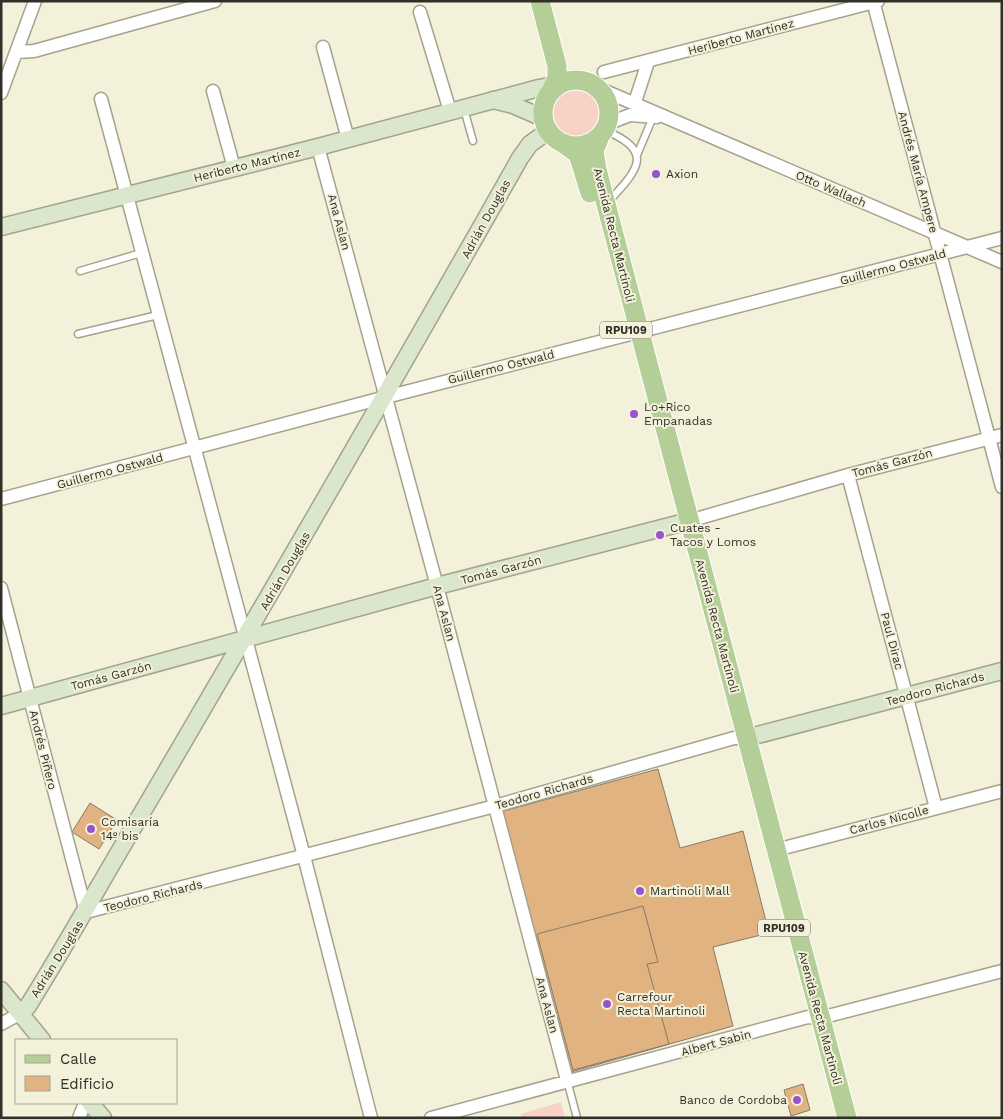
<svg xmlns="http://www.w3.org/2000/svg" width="1003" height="1119" font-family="'Work Sans',sans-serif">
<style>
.green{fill:#f9d2c6}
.building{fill:#e1b380;stroke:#88796a}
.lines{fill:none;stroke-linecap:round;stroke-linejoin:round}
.lane-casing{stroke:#a5a28d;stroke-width:9}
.street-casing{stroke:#a5a28d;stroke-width:15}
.secondary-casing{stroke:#a5a28d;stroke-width:19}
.primary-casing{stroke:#fff;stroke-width:21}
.lane{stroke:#fff;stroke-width:6}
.street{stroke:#fff;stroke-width:12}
.secondary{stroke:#dae7cc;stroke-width:16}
.primary{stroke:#b4ce98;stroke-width:19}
.poi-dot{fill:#9455cb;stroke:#f4f1da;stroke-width:2}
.labels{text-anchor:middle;stroke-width:4;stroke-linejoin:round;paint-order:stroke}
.shield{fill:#f4f1da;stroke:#6c6a5d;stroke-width:1}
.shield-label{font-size:11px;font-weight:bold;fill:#313028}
.street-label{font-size:12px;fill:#313028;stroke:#f4f1da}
.poi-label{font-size:12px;fill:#313028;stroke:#f4f1da;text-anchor:start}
</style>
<rect width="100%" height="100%" fill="#f4f1da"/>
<path class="green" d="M553 113a23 23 0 1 1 46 0a23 23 0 1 1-46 0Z
M561,1102L565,1118H522L521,1114Z"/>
<path class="building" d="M658,769L680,848L743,831L769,933L713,947L733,1026L571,1072L500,812Z
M90,803L117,820L99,849L72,832Z
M643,906L658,962L647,964L669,1044L573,1070L537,934Z
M803,1084L810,1110L791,1116L784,1090Z"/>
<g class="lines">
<defs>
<path id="lane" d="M464,109L473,141
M604,130C656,151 638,170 608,202
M637,155L653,117
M80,271L141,253
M78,334L158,315
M567,1080L577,1118"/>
<path id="street" d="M873,1L1002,487
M420,12L450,111
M323,47L348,139
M17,52L34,51L215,1
M604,72L878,1
M598,88L1002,262
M213,91L234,168
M1,93L35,1
M101,99L304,856L371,1118
M635,102L648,62
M607,124L630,115L657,117
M318,147L437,586L567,1080
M848,475L936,808
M1,499L386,397L1002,238
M689,521L848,475L1002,435
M1,588L86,912L495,806L734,738H746
M776,850L1002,791
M1,1024L21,1013
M79,1118L85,1103
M431,1118L808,1017L820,1018L1002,971"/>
<path id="secondary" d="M493,100L513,105L543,118
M1,227L318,147L539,88L560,84
M1,706L437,586L689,521
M746,738L1002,671
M1,990L42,1040
M21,1013L28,1006C69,940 106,873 146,806C272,591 397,376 520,158L530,144L548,131
M90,1103L103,1118"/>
<path id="primary" d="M540,1L557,66V77L551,92
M543 113a33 33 0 1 1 66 0a33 33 0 1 1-66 0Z
M600,136L594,151L597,170L847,1118
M564,144L578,154L590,193"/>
</defs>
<use href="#lane" class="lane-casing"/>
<use href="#street" class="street-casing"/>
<use href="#secondary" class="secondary-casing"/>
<use href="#primary" class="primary-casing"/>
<use href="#lane" class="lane"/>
<use href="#street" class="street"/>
<use href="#secondary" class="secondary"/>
<use href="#primary" class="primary"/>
</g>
<g class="poi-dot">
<circle cx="656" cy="174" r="5"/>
<circle cx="634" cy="414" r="5"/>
<circle cx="660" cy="535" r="5"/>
<circle cx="91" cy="829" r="5"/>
<circle cx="640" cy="891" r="5"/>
<circle cx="607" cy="1004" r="5"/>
<circle cx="797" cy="1100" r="5"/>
</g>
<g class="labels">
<g class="shield">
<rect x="600" y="321.5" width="52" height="17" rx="4"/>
<rect x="758" y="919.5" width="52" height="17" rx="4"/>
</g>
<g class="shield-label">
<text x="626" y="334">RPU109</text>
<text x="784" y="932">RPU109</text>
</g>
<g class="street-label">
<text transform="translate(741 37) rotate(-15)" y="4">Heriberto Martínez</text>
<text transform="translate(247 165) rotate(-14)" y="4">Heriberto Martínez</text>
<text transform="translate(918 172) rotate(75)" y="4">Andrés María Ampere</text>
<text transform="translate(831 189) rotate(23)" y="4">Otto Wallach</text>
<text transform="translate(486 219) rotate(-61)" y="4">Adrián Douglas</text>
<text transform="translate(339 222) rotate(75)" y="4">Ana Aslan</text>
<text transform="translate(614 235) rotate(76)" y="4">Avenida Recta Martinoli</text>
<text transform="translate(893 267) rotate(-15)" y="4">Guillermo Ostwald</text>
<text transform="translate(501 367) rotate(-14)" y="4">Guillermo Ostwald</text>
<text transform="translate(892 463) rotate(-15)" y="4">Tomás Garzón</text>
<text transform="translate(110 471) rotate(-15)" y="4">Guillermo Ostwald</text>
<text transform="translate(501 570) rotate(-15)" y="4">Tomás Garzón</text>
<text transform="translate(285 571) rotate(-60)" y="4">Adrián Douglas</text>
<text transform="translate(444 613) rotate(75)" y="4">Ana Aslan</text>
<text transform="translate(717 626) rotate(75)" y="4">Avenida Recta Martinoli</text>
<text transform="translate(892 641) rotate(75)" y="4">Paul Dirac</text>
<text transform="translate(111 676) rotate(-15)" y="4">Tomás Garzón</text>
<text transform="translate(935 689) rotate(-15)" y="4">Teodoro Richards</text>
<text transform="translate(43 750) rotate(76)" y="4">Andrés Piñero</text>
<text transform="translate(544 792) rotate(-16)" y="4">Teodoro Richards</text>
<text transform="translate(889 820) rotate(-15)" y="4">Carlos Nicolle</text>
<text transform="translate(153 896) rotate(-14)" y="4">Teodoro Richards</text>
<text transform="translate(57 959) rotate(-58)" y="4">Adrián Douglas</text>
<text transform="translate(547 1005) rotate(75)" y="4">Ana Aslan</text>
<text transform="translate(820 1018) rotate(75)" y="4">Avenida Recta Martinoli</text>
<text transform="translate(716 1043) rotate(-15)" y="4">Albert Sabin</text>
</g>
<g class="poi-label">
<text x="666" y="178">Axion</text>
<text x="644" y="411">Lo+Rico<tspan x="644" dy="14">Empanadas</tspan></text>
<text x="670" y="532">Cuates -<tspan x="670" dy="14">Tacos y Lomos</tspan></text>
<text x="101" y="826">Comisaría<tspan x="101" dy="14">14º bis</tspan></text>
<text x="650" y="895">Martinoli Mall</text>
<text x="617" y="1001">Carrefour<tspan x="617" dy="14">Recta Martinoli</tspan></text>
<text x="787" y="1104" text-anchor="end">Banco de Cordoba</text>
</g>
</g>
<rect width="1003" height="1119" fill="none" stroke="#313028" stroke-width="5"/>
<rect x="15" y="1039" width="162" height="65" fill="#f4f1da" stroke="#a6a493"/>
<rect x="25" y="1055" width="25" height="8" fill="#b4ce98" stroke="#a6a493"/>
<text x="60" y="1064" font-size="15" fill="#313028">Calle</text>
<rect x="25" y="1076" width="25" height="15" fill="#e1b380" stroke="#a6a493"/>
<text x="60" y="1089" font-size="15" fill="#313028">Edificio</text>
</svg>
